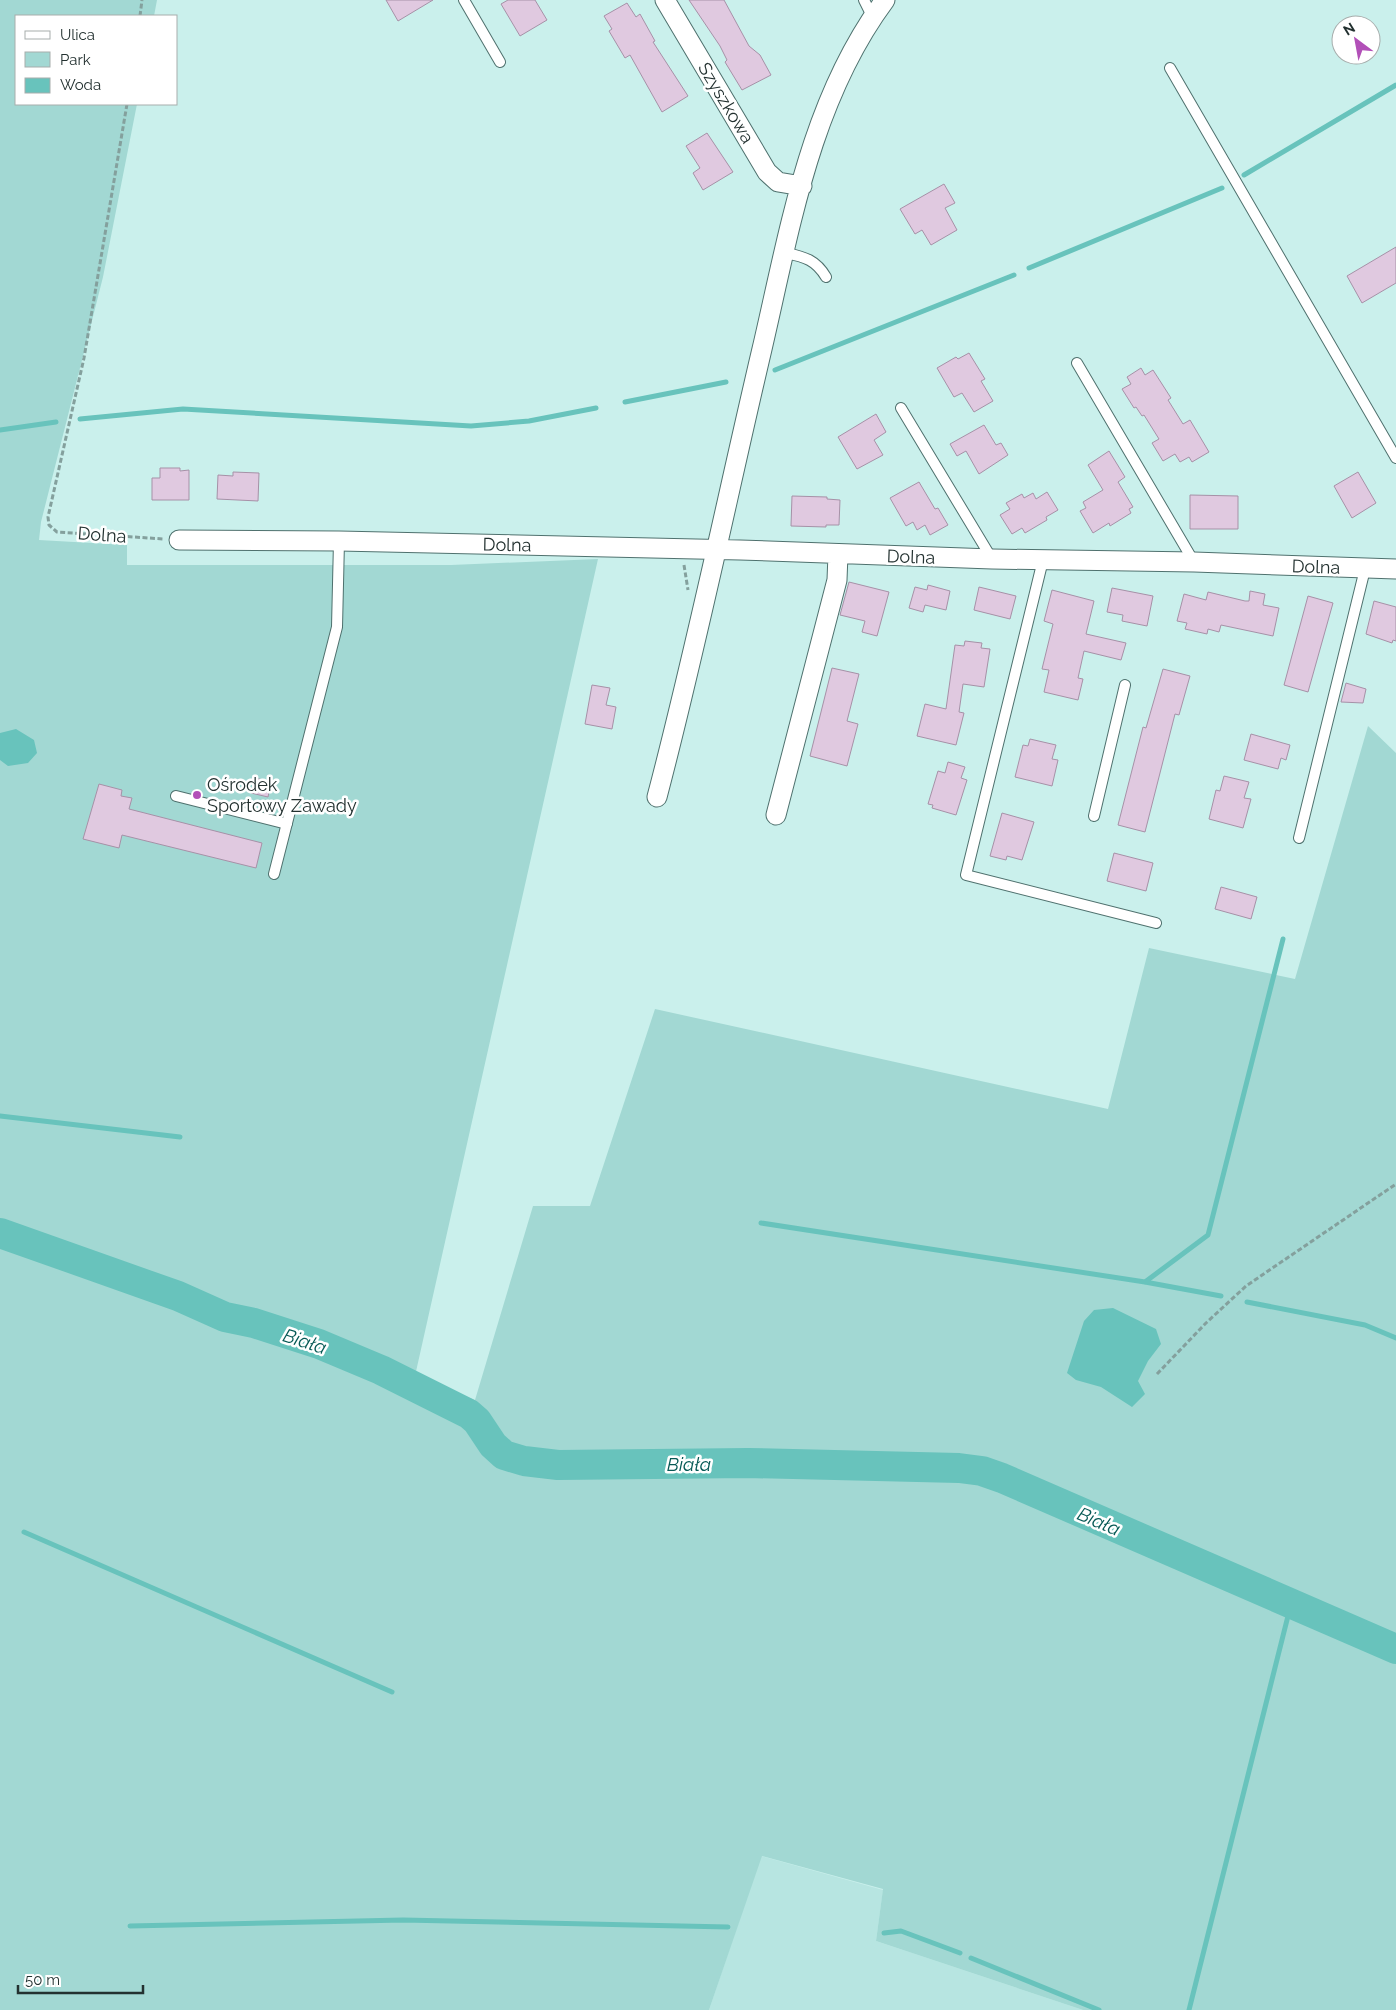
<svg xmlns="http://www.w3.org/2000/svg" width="1396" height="2010" font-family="Raleway,sans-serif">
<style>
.built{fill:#b7e5e1}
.green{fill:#a2d8d3}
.water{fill:#68c3bc}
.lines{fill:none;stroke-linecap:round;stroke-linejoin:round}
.stream{stroke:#68c3bc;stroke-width:5}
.river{stroke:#68c3bc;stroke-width:30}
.building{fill:#e0c9e0;stroke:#a691a7}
.lane-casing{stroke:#4f716e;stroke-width:12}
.street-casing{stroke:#4f716e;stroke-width:21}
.path{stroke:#84a09d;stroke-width:3;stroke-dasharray:5 2.5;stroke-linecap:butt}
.lane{stroke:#fff;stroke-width:10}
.street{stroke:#fff;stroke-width:19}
.poi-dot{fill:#b250b8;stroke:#fff;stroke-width:2}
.labels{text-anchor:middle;stroke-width:5;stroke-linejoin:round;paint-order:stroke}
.street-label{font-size:18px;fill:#233130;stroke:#fff}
.poi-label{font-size:18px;fill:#233130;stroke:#fff;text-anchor:start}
.water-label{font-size:19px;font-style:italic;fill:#065955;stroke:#fff}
</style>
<rect width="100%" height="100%" fill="#caf0ec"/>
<path class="built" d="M761,1856L883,1890L876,1941L1083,2010H709Z"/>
<path class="green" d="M0,0H157L154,16H16V104H137L103,277L41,522L39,540L127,545V565H451L598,559L415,1376L475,1400L533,1206H590L655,1009L1108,1109L1149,948L1295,979L1368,726L1396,753V2010H1083L876,1941L883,1889L762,1856L709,2010H0Z"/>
<path class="water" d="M16,729L34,740L37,753L28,763L8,766L0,760V733Z
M1113,1308L1156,1329L1161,1344L1148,1361L1138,1381L1145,1394L1132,1407L1101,1387L1076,1380L1067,1373L1084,1321L1094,1310Z"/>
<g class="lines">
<path class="stream" d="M1244,175L1396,85
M1029,268L1222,188
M775,370L1014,275
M625,402L726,382
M80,419L183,409L471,426L529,421L596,408
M0,430L56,422
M0,1116L180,1137
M761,1223L1145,1282L1221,1296
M1145,1282L1208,1235L1283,939
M1247,1302L1365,1325L1396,1338
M24,1532L392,1692
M130,1926L403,1920L728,1927
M884,1933L901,1931L960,1953
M971,1958L1099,2010
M1189,2010L1291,1604"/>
<path class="river" d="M0,1233L178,1296L225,1317L254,1323L319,1344L381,1370L469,1414L477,1421L493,1445L504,1455L524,1461L558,1465L748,1463L959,1468L982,1471L1002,1478L1396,1649"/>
</g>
<path class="building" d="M386,0H433L398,21Z
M508,0H535L547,20L520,36L501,4Z
M689,0H724L749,46L760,55L771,75L742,90L725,62L727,60L720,46Z
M627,3L636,17L640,14L655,41L653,42L688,96L662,112L630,55L625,58L609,31L612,29L604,16Z
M707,133L733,172L703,190L693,173L700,168L686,146Z
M944,184L955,203L945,208L957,230L931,245L922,230L915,234L900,209Z
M1396,247V283L1362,303L1347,276Z
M969,353L985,379L981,381L993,401L974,412L962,393L954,397L937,368L956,357L958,359Z
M1141,368L1145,375L1153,370L1171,398L1168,400L1183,424L1190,420L1209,452L1192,462L1189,457L1180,462L1175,454L1163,461L1152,443L1159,439L1144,415L1142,416L1136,407L1134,408L1122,389L1131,384L1127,377Z
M876,414L886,432L874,440L883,455L857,469L838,437Z
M984,425L996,445L1001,443L1008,455L979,474L966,451L957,456L950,444Z
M1109,451L1125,477L1118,482L1133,507L1129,509L1131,513L1110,526L1109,523L1093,533L1080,511L1086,508L1083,502L1103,490L1088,465Z
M160,468H180V471L189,470V500H152V478H160Z
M233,472L259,473L258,501L217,499L218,475L233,476Z
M1358,472L1376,503L1352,518L1334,486Z
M919,482L935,509L938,508L948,525L930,535L925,525L917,530L913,522L906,526L890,498Z
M1047,492L1058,510L1046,517L1047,520L1025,533L1022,528L1012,534L1000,515L1010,509L1006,503L1022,494L1024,498L1033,493L1036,499Z
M1190,495L1238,496V529H1190Z
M792,496L827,497V499L840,500L839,525H826V527L791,526Z
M849,582L889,592L877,636L862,632L865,621L840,615Z
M928,585L950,591L946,610L925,605L923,612L909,608L915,587L927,590Z
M979,587L1016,596L1010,619L974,610Z
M1112,588L1153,596L1147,626L1122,621L1123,615L1107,612Z
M1052,590L1094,601L1086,634L1126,643L1121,660L1084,651L1078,678L1083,679L1078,700L1044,692L1049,670L1042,669L1053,624L1044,621Z
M1250,591L1265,594L1263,605L1279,608L1273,636L1221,625L1219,632L1208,629L1207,634L1185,629L1187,623L1177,621L1184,594L1206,600L1208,592L1245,601H1249Z
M1308,596L1333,603L1308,692L1284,685Z
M1374,601L1396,607V641L1393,640L1392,643L1366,634Z
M965,641L982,643L981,648L990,649L984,687L963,684L959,712L964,713L956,745L917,736L925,704L946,709L955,645L964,646Z
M832,668L859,674L847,721L858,724L847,766L810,756Z
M1163,669L1190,676L1179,715L1175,714L1145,832L1118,825L1143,727L1146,728Z
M1346,683L1366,689L1363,703L1341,702Z
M592,685L610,688L606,705L616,707L612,729L585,724Z
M1251,734L1290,745L1286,760L1281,758L1278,769L1244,760Z
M1030,739L1056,745L1052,759L1058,760L1052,786L1015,777L1023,745L1028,746Z
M948,762L965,767L961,778L967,780L956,815L932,808L933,805L928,804L938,771L945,773Z
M1224,776L1249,782L1244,798L1251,799L1243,828L1209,819L1216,790L1220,791Z
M255,778L271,782L268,797L251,793Z
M99,784L122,790L121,796L132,798L129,809L262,843L256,868L122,835L119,848L83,839Z
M1002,813L1034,822L1022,860L1007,856L1006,860L990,856Z
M1114,853L1153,863L1146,891L1107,881Z
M1221,887L1257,897L1251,919L1215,909Z"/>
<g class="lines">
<defs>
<path id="lane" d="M464,0L500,62
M864,0L872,16
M1170,68L1396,458
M786,253C805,257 816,260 826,277
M1077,363L1194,562
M901,408L992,559
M1043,560L966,875L1156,923
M176,796L287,824
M1094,816L1125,685
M1299,838L1365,569
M274,874L337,627L339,541"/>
<path id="street" d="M665,0L767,172L778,182L802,186
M179,540L339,541L740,550L992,559L1194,562L1396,569
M657,797C696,649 727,498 762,349C790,229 810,101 885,0
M776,815L837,580L838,554"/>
</defs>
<use href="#lane" class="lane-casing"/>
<use href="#street" class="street-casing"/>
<path class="path" d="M140,16L142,0
M127,104L84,358L48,517L49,525L57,532L164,539
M684,565L688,590
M1157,1374L1206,1323L1246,1286L1396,1184"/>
<use href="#lane" class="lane"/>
<use href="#street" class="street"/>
</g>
<circle class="poi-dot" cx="197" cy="795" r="5"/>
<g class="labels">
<g class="street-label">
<text transform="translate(726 103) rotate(59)" y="6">Szyszkowa</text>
<text transform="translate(102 535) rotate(4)" y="6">Dolna</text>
<text transform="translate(507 545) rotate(1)" y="6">Dolna</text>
<text transform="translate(911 557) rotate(2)" y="6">Dolna</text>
<text transform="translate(1316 567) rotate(2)" y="6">Dolna</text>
</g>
<g class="poi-label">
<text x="207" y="791">Ośrodek<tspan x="207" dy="21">Sportowy Zawady</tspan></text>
</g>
<g class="water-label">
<text transform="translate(305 1341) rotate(18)" y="7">Biała</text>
<text x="689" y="1471">Biała</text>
<text transform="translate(1099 1521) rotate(23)" y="7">Biała</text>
</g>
</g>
<rect x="15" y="15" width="162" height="90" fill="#ffffff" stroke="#a7adac"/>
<rect x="25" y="31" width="25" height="8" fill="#ffffff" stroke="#a7adac"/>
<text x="60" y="40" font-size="15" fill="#233130">Ulica</text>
<rect x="25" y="52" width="25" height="15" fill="#a2d8d3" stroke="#a7adac"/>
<text x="60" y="65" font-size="15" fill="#233130">Park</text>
<rect x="25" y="78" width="25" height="15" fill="#68c3bc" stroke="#a7adac"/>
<text x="60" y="90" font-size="15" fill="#233130">Woda</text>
<g transform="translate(1356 40) rotate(328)"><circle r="24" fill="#ffffff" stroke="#a7adac"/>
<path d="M0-4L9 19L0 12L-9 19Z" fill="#b250b8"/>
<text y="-8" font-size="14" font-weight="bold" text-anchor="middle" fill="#233130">N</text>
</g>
<path d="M18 1985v8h125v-8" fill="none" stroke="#233130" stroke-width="2.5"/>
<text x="25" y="1985" font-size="15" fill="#233130" stroke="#ffffff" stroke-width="4" paint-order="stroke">50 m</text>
</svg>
